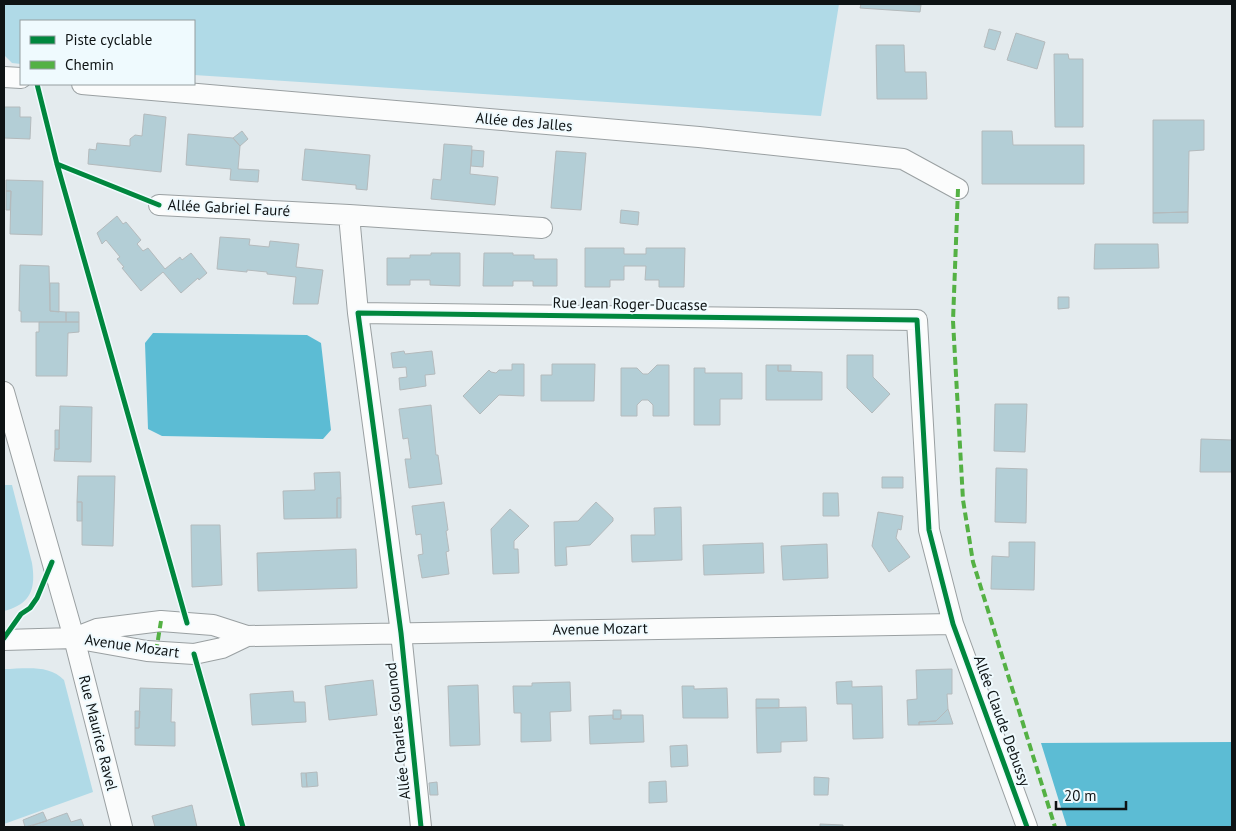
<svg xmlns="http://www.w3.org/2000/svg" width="1236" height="831" font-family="'PT Sans',sans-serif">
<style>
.green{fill:#b0dae7}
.water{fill:#5cbcd4}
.building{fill:#b3ced6;stroke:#b4babc}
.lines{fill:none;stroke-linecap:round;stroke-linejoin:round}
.street-casing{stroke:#9aa0a2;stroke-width:22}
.street{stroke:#fbfcfc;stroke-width:20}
.quiet{stroke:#54b144;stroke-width:4;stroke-dasharray:8 4;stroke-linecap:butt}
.cycleway-casing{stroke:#effafe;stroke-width:8}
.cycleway{stroke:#00873e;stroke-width:5}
.labels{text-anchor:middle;stroke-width:4;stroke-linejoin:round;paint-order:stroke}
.street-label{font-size:15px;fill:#0e1314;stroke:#effafe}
</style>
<rect width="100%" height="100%" fill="#e4ebee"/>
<path class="green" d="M4,4H839L821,116L194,75V21H21V64L12,63L4,55Z
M4,485H12L32,563C36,589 31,604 4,611Z
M4,669C24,669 49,664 64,680L93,792L4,824Z"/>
<path class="water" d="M153,333L307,335L321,343L331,430L323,439L162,436L148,429L145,343Z
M1232,742V827H1067L1041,743Z"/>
<path class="building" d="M861,4H903L921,5L920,12L860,8Z
M989,29L1001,32L995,50L984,47Z
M1016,33L1045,42L1037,69L1007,60Z
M876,45H904L905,72H926L927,99H877Z
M1054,54H1068L1069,59H1083V127H1055Z
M4,107H20V117H31L30,139L4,138Z
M144,114L166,117L161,172L88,164L89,149L96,150L97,143L130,146V139L135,135L142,136Z
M1153,120H1204V150L1189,151L1188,212L1153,213Z
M242,131L248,139L240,146L233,138Z
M982,131H1012L1013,145H1084V184H982Z
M188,134L233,138L240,146L238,169L259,170L258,182L230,180L231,169L186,165Z
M444,144L472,146L470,174L498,177L495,205L431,199L433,179L441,180Z
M305,149L370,155L367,190L356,189V185L302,180Z
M472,150L484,151L483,167L471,166Z
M556,151L586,153L581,210L551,208Z
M6,180L43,181L42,235L10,234L11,191H6Z
M6,191H11L10,210H6Z
M621,210L639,212L638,225L620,223Z
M1188,212V223H1153V213Z
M117,216L123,224L126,222L141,240L137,244L143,251L148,248L165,269L180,257L182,260L191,253L207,273L199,280L198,278L181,293L163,272L141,291L122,268L124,267L117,259L120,257L106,240L102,244L97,233Z
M220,237L250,239L249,245L269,247L270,241L299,244L296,267L323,270L318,304H293L296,277L267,274V272L247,270V272L217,269Z
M1095,244H1158L1159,268L1094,269Z
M585,248H624V254H646V248H685L684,287H659V280H645L646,266H624V280H610V287H585Z
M431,253H460V286L430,285V280H410V285H387V258H410V255H431Z
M484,253H513V255H534V259H557V286H533V281H513V286H483Z
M20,265L49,266L50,311L66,312V322H21V311H19Z
M50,283H59V312L50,311Z
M1058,297H1069V308L1058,309Z
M66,312H79V322H66Z
M39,322H79V332L68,333L67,376H36V332H39Z
M404,351L405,354L432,351L435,374L425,375L426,386L400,390L399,378L407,377L406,367L393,368L391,353Z
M847,355H873V377L890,394L872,413L847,388Z
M512,364H524V396L499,395L480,414L463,396L489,370L491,372L496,373L499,370H512Z
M552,364H595L594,401H541V375H552Z
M657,365H669V416H653V405L648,400H642L637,405V416H621V368H637L643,374H648Z
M766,365H778V371L822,372V400H766Z
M778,365H791V371H778Z
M694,368H705V373H742V399H720V425H694Z
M995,404H1027L1025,452L994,451Z
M431,405L436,455H438L442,484L409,488L405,459H411L408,438L403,439L399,409Z
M60,406L92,407L91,462L54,461L55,449H59Z
M55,430H59V449H55Z
M1201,439L1232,440V472H1200Z
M996,468L1027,469L1026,523L995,522Z
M340,472L341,498H337V518L284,519L283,491L315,490L314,473Z
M78,476H115L113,546L82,545V502H77Z
M882,477H903V488H882Z
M823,493H838L839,516H823Z
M337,498H341V518H337Z
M77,502H82V521H77Z
M444,502L448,530L446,531L449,551L446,552L449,574L422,578L418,555L423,554L421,534L416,535L412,506Z
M596,502L613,518V521L590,545L566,547L567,565L555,566L554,522L578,521Z
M681,507L682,560L632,562L631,535H655L654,508Z
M510,509L529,526L514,541V549H518L519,573L493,574L491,529Z
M878,512L903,516L901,530L898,529L896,538L910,557L889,572L872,546Z
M191,525H220L222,585L192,587Z
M1009,542H1035L1034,590L991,589L992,556L1009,557Z
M763,543L764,573L704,575L703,545Z
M827,544L828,578L783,580L781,546Z
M356,549L357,588L258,591L257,553Z
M952,669V694H947L948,709L936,721L919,722V725H908L907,700L917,699L916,670Z
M373,680L377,715L329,720L325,686Z
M852,681V687L882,686L883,738L853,739L852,704H837L836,682Z
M570,682L571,711L550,712L551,741L521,742V713H514L513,686H532V683Z
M478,685L480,745L450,746L448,686Z
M682,686H694V689L727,688L728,718H683Z
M140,688L172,689L171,722H175V746L135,745V728H139Z
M293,691L294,702H305L306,722L252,725L250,694Z
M756,699H779V708H756Z
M806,707L807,741L781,742V752L757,753L756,708Z
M948,709L953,724L919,725V722L936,721Z
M613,710H621V719H613Z
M135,711H140L139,728H135Z
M613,715V719H621V715H643L644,742L590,744L589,716Z
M687,745L688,766L671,767L670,746Z
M317,772L318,786L307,787L306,773Z
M301,773H306L307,787H302Z
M814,777L829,778L828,795H814Z
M666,781L667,802L649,803V782Z
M437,782L438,795H430L429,783Z
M192,805L197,827H155L152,816Z
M43,812L47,821L25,827L23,820Z
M67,813L71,822L81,819L84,827H29Z
M820,824L843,825V827H820Z"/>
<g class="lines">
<defs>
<path id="street" d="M4,77L21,78
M82,84L699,137L903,159L958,189
M159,205L349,215L358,313
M349,215L542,228
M4,392L74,638L122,827
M74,638L97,629L161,621L213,625L247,636L953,624
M4,640L74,638L147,651L194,654L222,648L247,636
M421,827L401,633L358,313L917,320L929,530L953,624L1027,827"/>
</defs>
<use href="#street" class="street-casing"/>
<use href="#street" class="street"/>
<path class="quiet" d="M958,189L953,321L963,500L973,562L1055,827
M156,652L161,621"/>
<defs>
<path id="cycleway" d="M37,84L57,164L187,623
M57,164L159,205
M4,638L21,614L30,608L37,598L52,562
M194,654L243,827
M421,827L401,633L358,313L917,320L929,530L953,624L1027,827"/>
</defs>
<use href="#cycleway" class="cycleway-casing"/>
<use href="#cycleway" class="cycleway"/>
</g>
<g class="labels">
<g class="street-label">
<text transform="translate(524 122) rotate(5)" y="5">Allée des Jalles</text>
<text transform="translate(229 208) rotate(3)" y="5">Allée Gabriel Fauré</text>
<text transform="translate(630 304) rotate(1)" y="5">Rue Jean Roger-Ducasse</text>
<text transform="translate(600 629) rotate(-1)" y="5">Avenue Mozart</text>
<text transform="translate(132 646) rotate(8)" y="5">Avenue Mozart</text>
<text transform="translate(1002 721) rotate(70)" y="5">Allée Claude Debussy</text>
<text transform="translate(398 731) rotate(-96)" y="5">Allée Charles Gounod</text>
<text transform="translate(98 733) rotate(76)" y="5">Rue Maurice Ravel</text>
</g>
</g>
<rect width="1236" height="831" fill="none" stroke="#0e1314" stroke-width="10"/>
<rect x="20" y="20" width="175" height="65" fill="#effafe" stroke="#959ea0"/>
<rect x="30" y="36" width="25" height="8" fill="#00873e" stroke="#959ea0"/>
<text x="65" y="45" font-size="15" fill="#0e1314">Piste cyclable</text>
<rect x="30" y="61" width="25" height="8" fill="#54b144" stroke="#959ea0"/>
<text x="65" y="70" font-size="15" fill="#0e1314">Chemin</text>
<path d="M1056 801v8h70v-8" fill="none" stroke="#0e1314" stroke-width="2.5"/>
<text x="1064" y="801" font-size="15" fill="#0e1314" stroke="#effafe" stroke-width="4" paint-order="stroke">20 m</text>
</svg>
